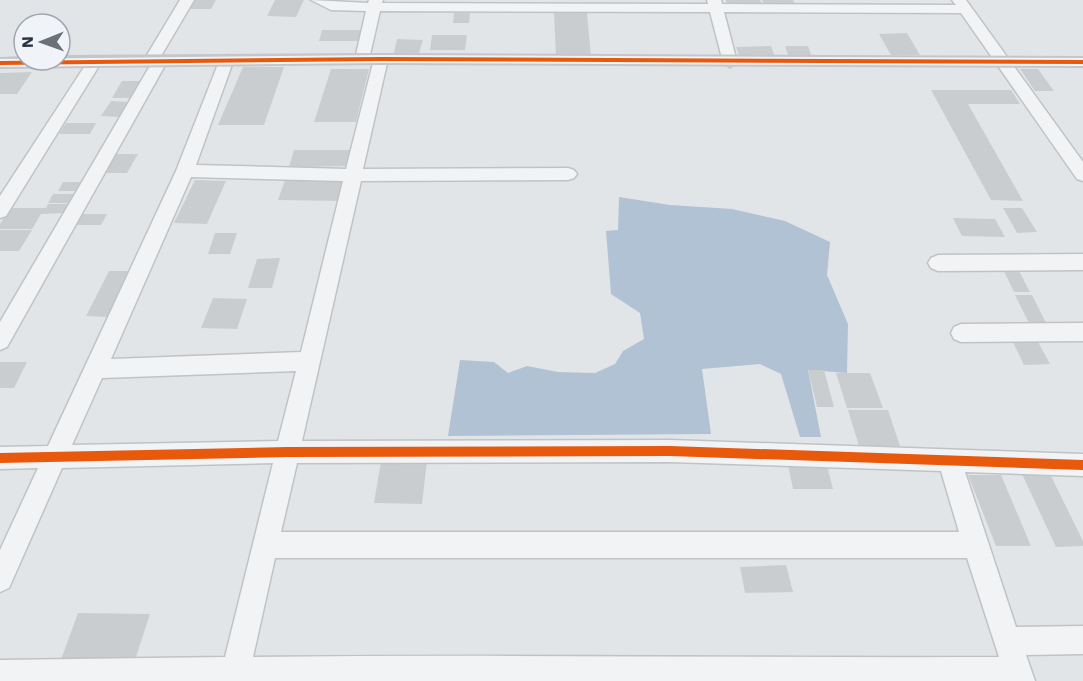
<svg xmlns="http://www.w3.org/2000/svg" width="1083" height="681" font-family="'Work Sans',sans-serif">
<style>
.water{fill:#b0c2d3}
.building{fill:#cacdd0}
.lines{fill:none;stroke-linecap:round;stroke-linejoin:round}
.street-casing{stroke:#c0c3c6;stroke-width:3}
.street{fill:#f2f3f4;fill-rule:evenodd}
.secondary{fill:#c3c6ca;fill-rule:evenodd}
.cycleway-casing{stroke:#f0f3f7;stroke-width:4}
.cycleway{fill:#e8590c;fill-rule:evenodd}
</style>
<rect width="100%" height="100%" fill="#e2e5e8"/>
<path class="water" d="M619,197L670,205L732,209L785,221L830,242L827,275L848,324L847,373L808,370L821,437H800L781,374L760,364L702,369L711,434L448,436L460,360L494,362L508,373L527,366L558,372L595,373L615,364L623,351L644,339L640,313L611,294L606,231L618,230Z"/>
<path class="building" d="M192,0H216L211,9H187Z
M275,0H304L296,17L267,16Z
M726,0H760L762,4H727Z
M762,0H793L795,5H764Z
M454,13H470L469,23H453Z
M554,13H587L591,57H556Z
M322,30H361L359,41H319Z
M907,33L920,55H891L879,34Z
M432,35H467L465,50H430Z
M397,39L423,40L419,53H394Z
M771,46L775,57L740,58L736,47Z
M785,46H808L811,55H788Z
M243,67H284L264,125H218Z
M331,69H369L356,122H314Z
M1020,69H1038L1054,91H1035Z
M32,72L17,94H0V73Z
M122,81H140L131,98H112Z
M931,90H1011L1020,104H968L1023,201L991,200Z
M111,101L130,102L121,117L101,116Z
M66,123H96L90,134H59Z
M294,150H353L349,166L289,167Z
M113,154H138L127,173H102Z
M286,177L346,178L340,201L278,200Z
M195,180L226,181L207,224L174,223Z
M63,182H86L81,191H58Z
M53,194H78L73,203H48Z
M48,204H71L65,213L41,214L32,229H0V224L10,208H46Z
M1003,208H1022L1037,232L1017,233Z
M79,214H107L101,225H73Z
M953,218L995,219L1005,237L962,236Z
M0,230H32L19,251H0Z
M215,233H237L230,254H208Z
M280,258L272,288H248L257,259Z
M1002,267H1017L1030,292H1014Z
M109,271H130L108,317L86,316Z
M1015,295H1032L1046,323H1029Z
M213,298L247,299L237,329L201,328Z
M1013,342H1038L1050,364L1024,365Z
M0,362H27L14,388H0Z
M808,370H824L834,407H817Z
M836,373H870L883,408H847Z
M848,410H888L900,446H859Z
M787,460L826,461L833,489H793Z
M381,461H427L422,504L374,503Z
M1022,474H1050L1083,541V546L1056,547Z
M968,475H1001L1031,546H996Z
M786,565L793,592L745,593L740,567Z
M78,613L150,614L133,666L59,665Z"/>
<g class="lines">
<defs>
<path id="street" d="M180,0H194L161,56L168,60L7,347L0,350V322L151,64L144,60Z
M311,0L368,3L369,0H383L382,3L708,4L707,0H721L722,4L956,5L952,0H966L1083,162V181L1077,179L961,13L724,12L737,62L730,67L723,62L710,12L380,11L369,59L362,63L355,59L366,11L331,10Z
M227,55L234,59L196,165L346,169L374,59L381,55L388,59L363,169L568,168L574,170L577,174L574,178L568,180L361,181L302,441L670,440L1083,454V476L965,472L1016,627L1083,626V654L1026,655L1035,681H0V660L225,657L273,463L62,468L9,588L0,592V550L38,468L0,469V447L48,446L176,171L220,59ZM191,177L343,181L301,352L111,359ZM296,371L278,441L72,445L102,378ZM670,462L941,471L959,532H281L297,463ZM275,558H967L999,657C750,658 501,654 253,657Z
M95,57L102,61L6,216L0,218V196L88,61Z
M1083,254V270L938,271L931,268L928,263L931,258L938,255Z
M1083,323V341L961,342L954,339L951,333L954,327L961,324Z"/>
</defs>
<use href="#street" class="street-casing"/>
<use href="#street" class="street"/>
<path class="secondary" d="M381,53L1083,56V68L381,65L0,69V57L24,56V60H60V55Z"/>
<defs>
<path id="cycleway" d="M381,57L1083,60V64L381,61L0,65V61Z
M670,446L1083,460V470L670,456L287,457L0,463V453L287,447Z"/>
</defs>
<use href="#cycleway" class="cycleway-casing"/>
<use href="#cycleway" class="cycleway"/>
</g>
<g transform="translate(42 42) rotate(269)"><circle r="28" fill="#f0f3f7" stroke="#a0a6ae" stroke-width="1.5"/>
<path d="M0-4.5L10 22L0 15L-10 22Z" fill="#69717b"/>
<text y="-9" font-size="16" font-weight="bold" text-anchor="middle" fill="#283241">N</text>
</g>
</svg>
